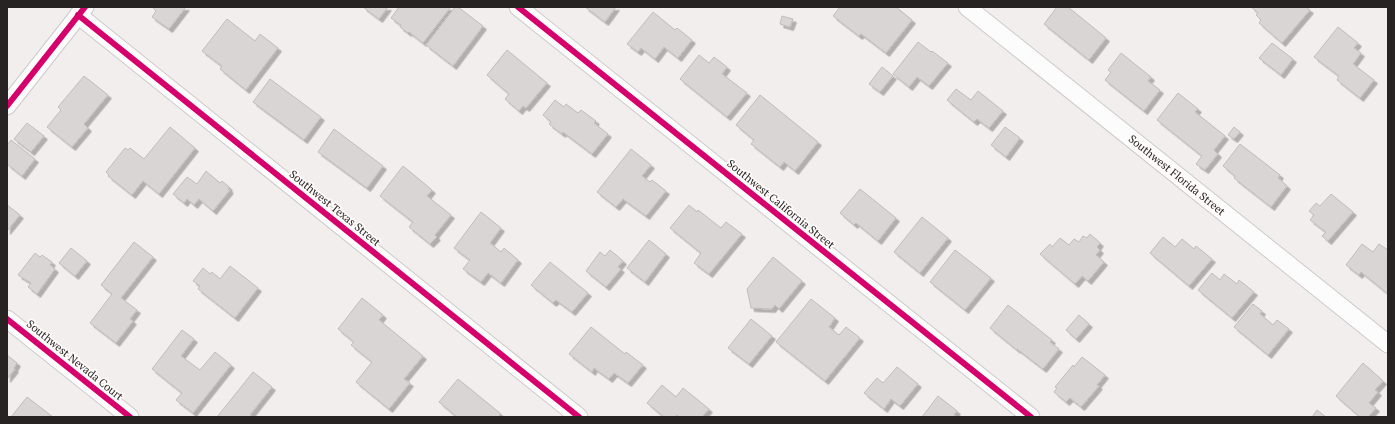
<svg xmlns="http://www.w3.org/2000/svg" width="1395" height="424" font-family="'PT Serif',serif">
<style>
.building{fill:#d8d5d4;stroke:#c0bdbc;filter:url(#shadow)}
.lines{fill:none;stroke-linecap:round;stroke-linejoin:round}
.street-casing{stroke:#cdcac9;stroke-width:19}
.street{stroke:#fdfcfc;stroke-width:17}
.cycleway-casing{stroke:#fffbfa;stroke-width:8}
.cycleway{stroke:#d6006c;stroke-width:6}
.labels{text-anchor:middle;stroke-width:3.5;stroke-linejoin:round;paint-order:stroke}
.street-label{font-size:11px;fill:#262322;stroke:#fffbfa}
</style>
<defs>
<filter id="shadow"><feDropShadow dx="3.5" dy="3.5" stdDeviation="0" flood-color="#0004"/></filter>
</defs>
<rect width="100%" height="100%" fill="#f2eeed"/>
<path class="building" d="M152,7H186L169,29L152,17L156,11Z
M363,7H388L379,19Z
M399,7H449L450,8L423,43L409,32L408,33L400,27L401,25L391,18Z
M455,7H458L483,26L453,66L426,45Z
M585,7H616L605,22Z
M840,7H896L912,20L886,53L861,34L859,36L833,16Z
M1057,7H1068L1106,38L1089,60L1044,24Z
M1251,7H1306L1310,10L1282,43L1259,23L1261,20L1256,15L1258,13Z
M653,12L675,30L677,28L692,40L678,58L664,47L655,59L641,48L638,52L627,44Z
M782,16L793,19L790,27L780,24Z
M227,19L255,41L260,34L278,48L246,90L220,69L222,66L202,51Z
M1338,27L1358,43L1354,48L1361,53L1353,64L1374,80L1360,98L1337,80L1339,76L1314,57Z
M918,42L931,52L932,51L948,63L929,86L917,77L909,87L893,74Z
M1272,43L1293,59L1281,75L1259,58Z
M507,50L547,83L526,108L523,106L519,111L505,99L509,94L487,75Z
M1121,53L1151,77L1148,81L1160,90L1144,111L1105,80L1111,72L1108,70Z
M699,55L709,63L714,57L727,67L722,74L747,93L727,117L680,79Z
M882,67L893,76L880,92L869,84Z
M84,76L108,95L84,124L88,128L72,147L47,127L61,110L58,107Z
M270,79L321,117L304,140L253,102Z
M956,89L971,100L978,91L1003,111L989,128L977,119L974,122L947,100Z
M1178,93L1198,109L1195,112L1225,136L1214,150L1218,154L1205,170L1196,164L1202,156L1157,120Z
M760,95L818,142L795,171L784,162L780,167L751,144L754,140L736,125Z
M555,100L564,107L566,104L578,113L581,110L596,121L594,123L608,134L592,154L563,132L562,134L549,124L551,122L543,115Z
M27,123L44,136L31,152L14,139Z
M170,127L195,148L159,194L143,181L132,195L108,176L109,175L106,172L125,148L128,150L130,148L144,159Z
M1005,127L1020,138L1006,157L991,145Z
M1234,127L1240,132L1234,139L1228,135Z
M334,129L383,166L367,188L318,152Z
M11,140L35,159L22,176L7,164V145Z
M1240,144L1280,175L1278,178L1287,186L1271,207L1234,178L1235,176L1223,166Z
M631,149L651,165L642,176L650,182L652,180L666,191L646,216L623,199L616,207L597,192Z
M403,166L432,190L427,196L451,215L435,235L437,237L430,244L409,227L413,222L380,196Z
M206,171L220,183L222,181L229,187L228,189L230,190L213,211L199,199L194,205L187,199L184,203L173,194L187,177L197,184Z
M860,189L896,218L878,241L856,223L854,225L840,213Z
M1331,194L1353,212L1328,241L1322,236L1326,232L1310,220L1314,215L1309,211L1316,203L1320,206Z
M7,205L20,215L7,231Z
M689,205L697,212L698,210L721,228L726,222L742,234L709,274L694,263L701,253L670,228Z
M481,212L501,228L490,243L501,252L504,248L518,260L501,283L488,273L481,282L463,269L470,260L454,248Z
M922,217L948,238L920,273L894,252Z
M1090,234L1100,243L1097,247L1100,250L1096,255L1104,262L1088,281L1082,276L1075,284L1040,254L1050,244L1052,247L1060,238L1069,245L1074,239L1079,242L1083,236L1087,238Z
M1163,237L1175,247L1182,239L1194,249L1196,246L1212,259L1189,286L1150,253Z
M649,240L666,254L645,282L627,268Z
M134,242L153,257L121,298L137,310L130,319L133,321L116,343L90,323L112,294L101,285Z
M1362,244L1373,252L1379,244L1388,250V294L1361,272L1359,275L1346,265Z
M71,248L87,261L75,276L59,263Z
M610,250L623,261L618,267L621,269L606,287L586,271L600,252L605,256Z
M955,250L991,278L965,310L930,282Z
M35,253L40,257L42,255L52,262L50,265L55,269L37,294L28,287L31,283L18,275Z
M773,257L802,281L779,309L775,305L772,309L751,308L747,289Z
M550,262L588,293L572,312L556,300L553,303L531,285Z
M230,266L258,288L235,318L198,289L200,286L193,281L203,268L210,274L212,272L220,279Z
M1212,273L1220,280L1224,274L1237,284L1239,280L1254,292L1232,318L1198,290Z
M362,298L383,315L379,320L423,356L404,379L410,383L389,409L356,382L372,362L351,345L354,342L338,329Z
M811,299L835,318L829,327L839,335L846,327L860,338L825,381L776,342Z
M1253,304L1262,311L1260,314L1273,325L1277,320L1289,329L1268,355L1234,327Z
M1008,305L1052,340L1050,342L1059,349L1043,369L1017,349V350L990,328Z
M1079,315L1089,324L1076,339L1066,330Z
M751,319L772,336L749,364L728,348Z
M591,327L625,354L626,352L643,365L628,383L614,373L609,379L594,368L592,372L569,354Z
M182,330L194,339L181,356L200,370L215,352L231,365L193,413L176,400L182,393L152,369Z
M7,355L17,363L14,368L15,369L7,379Z
M1082,357L1105,375L1097,385L1099,386L1081,407L1070,398L1066,402L1054,392L1057,388L1055,387L1073,365L1074,367Z
M1363,363L1383,381L1375,390L1378,392L1369,403L1376,408L1368,417H1360L1336,396Z
M897,367L918,384L900,406L891,399L884,409L864,393L877,378L883,383Z
M253,372L272,387L250,415L253,417H217Z
M458,379L501,414L498,417H457L439,402Z
M662,385L676,397L683,388L709,409L702,417H679L677,415L675,417H664L647,403Z
M938,396L957,411L954,415L957,417H922Z
M27,397L53,417H11Z
M1317,410L1326,417H1312Z"/>
<g class="lines">
<defs>
<path id="street" d="M518,7L1031,417
M967,7L1388,344
M78,15L579,417
M7,106L85,7
M7,319L130,417"/>
</defs>
<use href="#street" class="street-casing"/>
<use href="#street" class="street"/>
<defs>
<path id="cycleway" d="M518,7L1031,417
M78,15L579,417
M7,106L85,7
M7,319L130,417"/>
</defs>
<use href="#cycleway" class="cycleway-casing"/>
<use href="#cycleway" class="cycleway"/>
</g>
<g class="labels">
<g class="street-label">
<text transform="translate(1177 175) rotate(39)" y="4">Southwest Florida Street</text>
<text transform="translate(781 204) rotate(39)" y="4">Southwest California Street</text>
<text transform="translate(335 208) rotate(39)" y="4">Southwest Texas Street</text>
<text transform="translate(75 360) rotate(39)" y="4">Southwest Nevada Court</text>
</g>
</g>
<rect width="1395" height="424" fill="none" stroke="#262322" stroke-width="16"/>
</svg>
